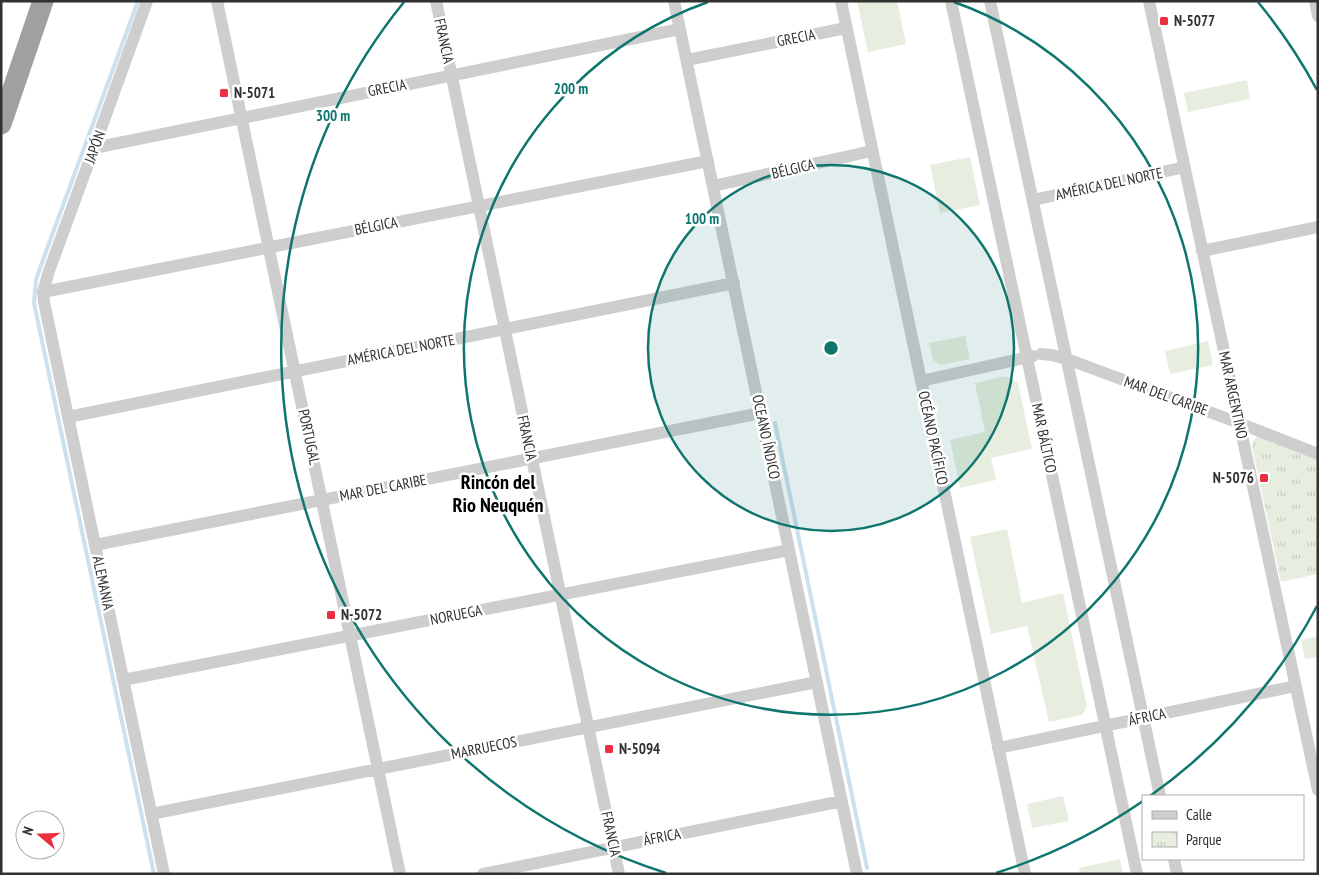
<svg xmlns="http://www.w3.org/2000/svg" width="1319" height="875" font-family="'PT Sans Narrow',sans-serif">
<style>
.grass{fill:#e7eedf}
.park{fill:url(#park-tufts)}
.lines{fill:none;stroke-linecap:round;stroke-linejoin:round}
.stream{stroke:#cbe1ee;stroke-width:4}
.minor{stroke:#cecece;stroke-width:12}
.trunk{stroke:#a0a0a0;stroke-width:21}
.ring{fill:none;stroke:#0f766e;stroke-width:2.5}
.poi-dot{fill:#ec2f3f;stroke:#fff;stroke-width:2}
.labels{text-anchor:middle;stroke-width:5;stroke-linejoin:round;paint-order:stroke}
.poi-label{font-size:15px;font-weight:bold;fill:#313131;stroke:#fff;text-anchor:start}
.street-label{font-size:15px;fill:#313131;stroke:#fff}
.district-label{font-size:20px;font-weight:bold;fill:#000;stroke:#fff}
.centre{fill:#0f766e;stroke:#fff;stroke-width:2.5}
.ring-label{font-size:15px;text-anchor:middle;font-weight:bold;fill:#0f766e;stroke:#fff;stroke-width:5;stroke-linejoin:round;paint-order:stroke}
</style>
<defs>
<pattern id="park-tufts" width="24" height="20" patternUnits="userSpaceOnUse" patternTransform="scale(1.25)"><rect width="24" height="20" fill="#e7eedf"/><path d="M3 7l-1-3M5 7V3M7 7l1-3M15 17l-1-3M17 17v-4M19 17l1-3" fill="none" stroke="#c7cdc0"/></pattern>
</defs>
<rect width="100%" height="100%" fill="#fff"/>
<path class="grass" d="M857,1H897L906,44L868,52Z
M1247,80L1250,99L1188,112L1184,93Z
M970,157L980,205L940,213L930,165Z
M965,336L970,359L941,365L933,360L929,343Z
M1208,341L1213,365L1170,374L1165,351Z
M1006,376L1018,383L1032,449L991,458L996,480L960,488L950,440L985,432L975,383Z
M1007,529L1022,603L1063,593L1087,707L1082,715L1049,722L1027,626L991,634L970,537Z
M1318,636V657L1305,659L1301,640Z
M1063,796L1069,821L1032,828L1027,804Z
M1120,859L1123,874H1080L1079,868Z"/>
<path class="park" d="M1257,436L1318,458V574L1281,582L1252,447L1253,441Z"/>
<g class="lines">
<path class="stream" d="M138,1L40,268L36,280L34,303L154,874
M775,423L867,868"/>
<path class="minor" d="M147,1L94,148L49,271L43,292L44,302L164,874
M217,1L400,874
M436,1L619,874
M674,1L857,874
M841,1L1025,874
M951,1L1137,874
M990,1L1160,796
M1149,1L1318,790
M1315,1L1318,16
M687,60L846,28
M94,148L680,29
M713,186L872,151
M1033,200L1185,167
M1202,251L1318,227
M43,292L708,161
M1041,354L1052,355L1067,359L1239,423L1318,454
M921,381L1033,356
M68,417L734,283
M95,545L761,413
M123,680L789,550
M998,748L1296,686
M151,814L817,682
M1174,859L1177,874
M483,874L842,801"/>
<path class="trunk" d="M1,124L43,1"/>
</g>
<circle cx="831" cy="348" r="183" fill="#0f766e" fill-opacity=".12"/>
<g class="ring">
<circle cx="831" cy="348" r="183"/>
<path d="M954 2A367 367 0 1 1 708 2"/>
<path d="M1317 606A550 550 0 0 1 1150 796M1143 801A550 550 0 0 1 996 873M666 873A550 550 0 0 1 404 2M1258 2A550 550 0 0 1 1317 90"/>
</g>
<g class="poi-dot">
<rect x="1159" y="16" width="10" height="10" rx="2.5"/>
<rect x="219" y="88" width="10" height="10" rx="2.5"/>
<rect x="1259" y="473" width="10" height="10" rx="2.5"/>
<rect x="326" y="610" width="10" height="10" rx="2.5"/>
<rect x="604" y="744" width="10" height="10" rx="2.5"/>
</g>
<g class="labels">
<g class="poi-label">
<text x="1174" y="26">N-5077</text>
<text x="234" y="98">N-5071</text>
<text x="1254" y="483" text-anchor="end">N-5076</text>
<text x="341" y="620">N-5072</text>
<text x="619" y="754">N-5094</text>
</g>
<g class="street-label">
<text transform="translate(796 38) rotate(-11)" y="5">GRECIA</text>
<text transform="translate(444 41) rotate(78)" y="5">FRANCIA</text>
<text transform="translate(387 88) rotate(-11)" y="5">GRECIA</text>
<text transform="translate(95 147) rotate(-70)" y="5">JAPÓN</text>
<text transform="translate(793 169) rotate(-13)" y="5">BÉLGICA</text>
<text transform="translate(1109 184) rotate(-12)" y="5">AMÉRICA DEL NORTE</text>
<text transform="translate(376 226) rotate(-11)" y="5">BÉLGICA</text>
<text transform="translate(401 350) rotate(-11)" y="5">AMÉRICA DEL NORTE</text>
<text transform="translate(1233 395) rotate(78)" y="5">MAR ARGENTINO</text>
<text transform="translate(1166 396) rotate(20)" y="5">MAR DEL CARIBE</text>
<text transform="translate(309 437) rotate(78)" y="5">PORTUGAL</text>
<text transform="translate(766 437) rotate(78)" y="5">OCEANO ÍNDICO</text>
<text transform="translate(527 438) rotate(78)" y="5">FRANCIA</text>
<text transform="translate(933 438) rotate(78)" y="5">OCÉANO PACÍFICO</text>
<text transform="translate(1044 438) rotate(78)" y="5">MAR BÁLTICO</text>
<text transform="translate(383 488) rotate(-11)" y="5">MAR DEL CARIBE</text>
<text transform="translate(103 583) rotate(78)" y="5">ALEMANIA</text>
<text transform="translate(456 615) rotate(-11)" y="5">NORUEGA</text>
<text transform="translate(1147 717) rotate(-12)" y="5">ÁFRICA</text>
<text transform="translate(484 748) rotate(-11)" y="5">MARRUECOS</text>
<text transform="translate(611 834) rotate(78)" y="5">FRANCIA</text>
<text transform="translate(662 837) rotate(-11)" y="5">ÁFRICA</text>
</g>
<g class="district-label">
<text x="498" y="489">Rincón del<tspan x="498" dy="23">Rio Neuquén</tspan></text>
</g>
</g>
<circle cx="831" cy="348" r="8" class="centre"/>
<g class="ring-label">
<text x="571" y="94">200 m</text>
<text x="333" y="121">300 m</text>
<text x="702" y="224">100 m</text>
</g>
<rect width="1319" height="875" fill="none" stroke="#313131" stroke-width="5"/>
<rect x="1142" y="795" width="162" height="65" fill="#ffffff" stroke="#adadad"/>
<rect x="1152" y="811" width="25" height="8" fill="#cecece" stroke="#adadad"/>
<text x="1186" y="820" font-size="15" fill="#313131">Calle</text>
<rect x="1152" y="832" width="25" height="15" fill="url(#park-tufts)" stroke="#adadad"/>
<text x="1186" y="845" font-size="15" fill="#313131">Parque</text>
<g transform="translate(40 835) rotate(289)"><circle r="24" fill="#ffffff" stroke="#adadad"/>
<path d="M0-4L9 19L0 12L-9 19Z" fill="#ec2f3f"/>
<text y="-8" font-size="14" font-weight="bold" text-anchor="middle" fill="#313131">N</text>
</g>
</svg>
